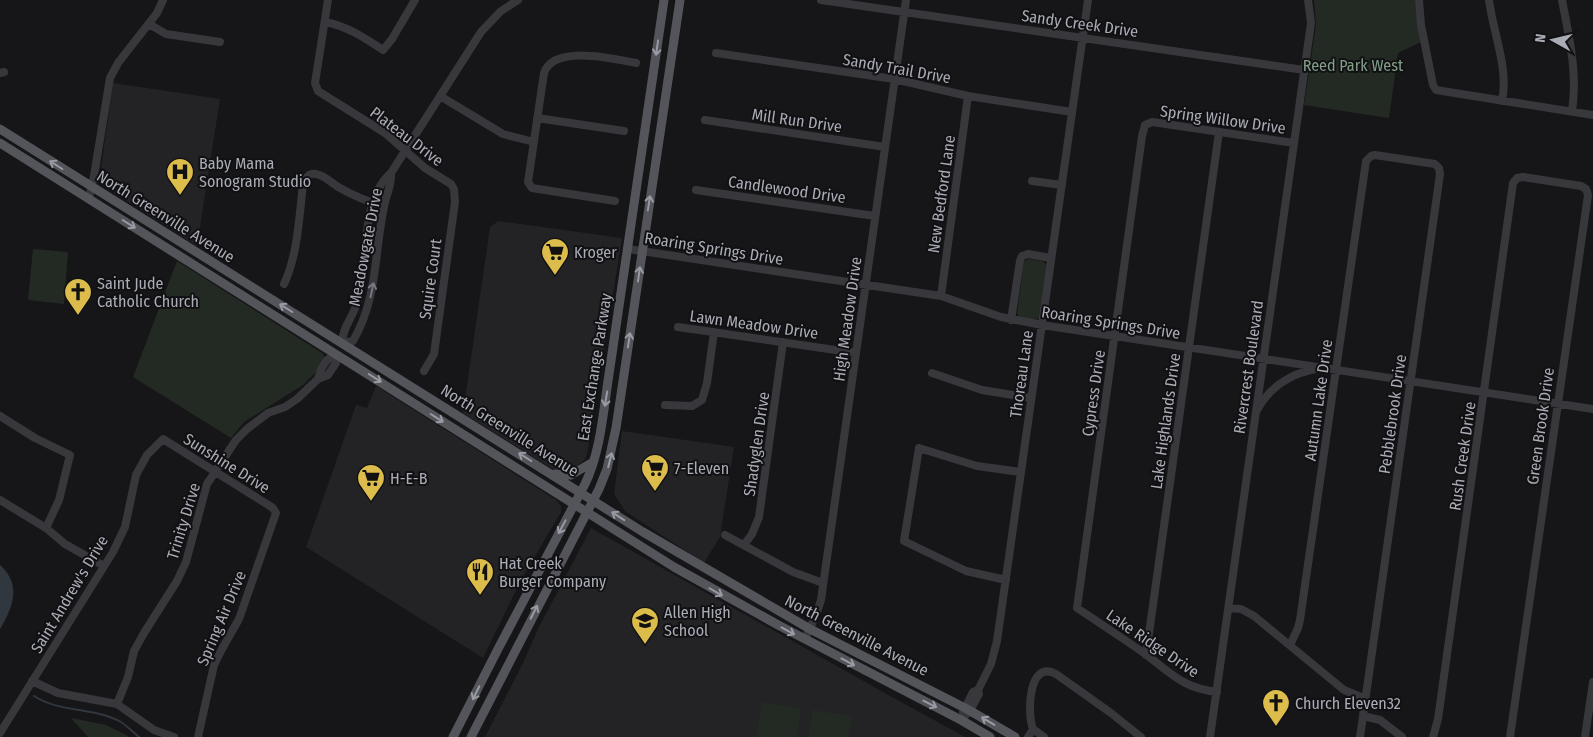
<svg xmlns="http://www.w3.org/2000/svg" width="1593" height="737" font-family="'Fira Sans Condensed',sans-serif">
<style>
.built{fill:#232225}
.green{fill:#232a24}
.water{fill:#31373f}
.lines{fill:none;stroke-linecap:round;stroke-linejoin:round}
.stream{stroke:#31373f;stroke-width:2}
.minor{stroke:#38383c;stroke-width:8}
.major{stroke:#54555b;stroke-width:9}
.oneway{stroke:#999ba4}
.oneway2{stroke:#77787f}
.labels{text-anchor:middle;stroke-width:4;stroke-linejoin:round;paint-order:stroke}
.street-label{font-size:16px;fill:#aaacb6;stroke:#111113}
.park-label{font-size:16px;fill:#839f88;stroke:#111113}
.poi-label{font-size:16px;fill:#aaacb6;stroke:#111113;text-anchor:start}
</style>
<rect width="100%" height="100%" fill="#161618"/>
<path class="built" d="M113,83L220,99L197,246L99,183Z
M498,221L622,238L587,455L585,459L572,471L558,472L463,413L490,227Z
M376,386L556,500L561,506V512L521,580L483,658L306,547L356,405L367,408Z
M622,431L734,447L720,537L704,563L625,511L614,494Z
M591,528L892,697L965,737H485L524,661L538,629Z"/>
<path class="green" d="M1314,0H1415L1421,42L1398,53L1389,118L1304,105L1316,25Z
M33,249L68,252L64,304L28,300Z
M1028,259L1043,261L1047,266L1039,317L1035,321L1020,319L1017,313L1024,262Z
M177,261L322,353L325,357L319,369L303,385L244,422L231,438L133,377Z
M762,702L801,708L797,737H756Z
M813,710L852,716L848,737H808Z
M71,718L106,725L130,737H88Z"/>
<path class="water" d="M0,565C22,585 13,607 0,629Z"/>
<g class="lines">
<path class="stream" d="M34,696C60,713 94,707 121,722C127,726 133,732 139,737"/>
<path class="minor" d="M328,0L315,83L318,91L385,133L425,168L451,184L454,189L455,202L434,354L424,371
M821,0L1304,70
M1419,0L1421,25L1433,85L1436,90L1593,115
M1489,0C1493,33 1509,68 1502,101
M1562,0C1569,37 1578,74 1572,111
M325,22C347,26 365,38 383,50L392,39L415,0
M149,24L166,34L220,42
M716,53L894,79L968,96L1072,112
M0,73L4,72
M440,96L503,134L534,142
M537,118L624,131
M705,120L885,147
M391,173C392,185 386,195 384,207C374,254 378,298 353,341L342,343C342,328 353,317 357,303C368,268 360,198 391,173L481,32L501,11L518,0
M1032,181L1062,185
M696,190L875,216
M89,198L94,176L110,78L118,63L157,13L163,0
M615,201L532,188L528,182L544,73C554,44 614,59 636,63
M628,249L941,296L1001,317L1042,325L1593,409
M284,284C298,254 299,217 303,185C305,179 308,172 316,174C324,175 333,184 340,188C354,196 368,202 384,206
M941,296L968,96
M1011,320L1020,261L1022,256L1028,254L1051,258
M678,327L856,353
M932,373L982,390L1031,398
M665,405L692,406L702,400L707,383L714,332
M1257,410C1269,388 1290,374 1315,369
M0,416L35,438L70,455L59,500L46,528
M0,500L46,528L65,544L104,566
M725,535L793,572L823,583
M744,545L752,534L759,517L783,342
M1006,580L966,571L904,541L919,448L977,466L1021,472
M1229,608L1241,609L1254,616L1344,690L1366,699
M805,639L816,615L821,600L906,0
M1290,645L1298,628L1300,620L1366,161L1371,156L1375,155L1435,164L1439,168L1440,174L1360,737
M1146,655L1219,132
M32,681L58,693L117,704L154,730L174,737
M1217,692C1182,688 1171,673 1144,653C1122,638 1100,623 1077,608L1142,136L1145,125L1152,122L1294,143
M117,704L128,677L134,651L144,633L177,581L186,562L207,484L215,472L236,440L247,429L268,413L285,407L297,399L318,379L328,375L336,363L335,354C325,360 321,368 318,379
M963,712L973,692L978,690
M1363,716L1380,720L1402,737
M961,720L970,711L979,694L978,690L991,664L997,641L1088,0
M1033,729L1044,737
M0,733L113,552L125,527L136,475L147,455L163,439L273,508L276,513L239,619L222,649L214,665L198,737
M1028,737L1033,729C1027,714 1028,659 1056,674L1111,713L1141,737
M1210,737L1311,23L1308,0
M1433,737L1438,719L1513,183L1517,178L1523,177L1581,186L1586,189L1588,195L1510,737
M1585,737L1593,682"/>
<path class="major" d="M0,129L643,532L810,629L967,709L1015,737
M0,143L674,567L780,626L961,720L990,737
M555,474L571,475L593,462
M453,737L498,649L585,484C600,453 603,415 608,381L664,0
M471,737L599,489L607,469L616,428L680,0"/>
</g>
<defs><path id="oneway-shaft" d="M-6 0H5M1.5-3L5.5 0L1.5 3" fill="none" stroke-width="1.6" stroke-linecap="round" stroke-linejoin="round" transform="scale(1.25)"/></defs>
<g class="oneway">
<use href="#oneway-shaft" transform="translate(657 48) rotate(98)"/>
<use href="#oneway-shaft" transform="translate(56 165) rotate(-148)"/>
<use href="#oneway-shaft" transform="translate(649 203) rotate(-81)"/>
<use href="#oneway-shaft" transform="translate(129 224) rotate(32)"/>
<use href="#oneway-shaft" transform="translate(639 274) rotate(-82)"/>
<use href="#oneway-shaft" transform="translate(286 308) rotate(-148)"/>
<use href="#oneway-shaft" transform="translate(629 340) rotate(-82)"/>
<use href="#oneway-shaft" transform="translate(375 378) rotate(32)"/>
<use href="#oneway-shaft" transform="translate(606 399) rotate(99)"/>
<use href="#oneway-shaft" transform="translate(437 418) rotate(32)"/>
<use href="#oneway-shaft" transform="translate(525 457) rotate(-148)"/>
<use href="#oneway-shaft" transform="translate(610 460) rotate(-76)"/>
<use href="#oneway-shaft" transform="translate(618 516) rotate(-147)"/>
<use href="#oneway-shaft" transform="translate(562 527) rotate(118)"/>
<use href="#oneway-shaft" transform="translate(716 592) rotate(30)"/>
<use href="#oneway-shaft" transform="translate(534 612) rotate(-63)"/>
<use href="#oneway-shaft" transform="translate(788 631) rotate(28)"/>
<use href="#oneway-shaft" transform="translate(848 662) rotate(28)"/>
<use href="#oneway-shaft" transform="translate(476 693) rotate(116)"/>
<use href="#oneway-shaft" transform="translate(930 704) rotate(27)"/>
<use href="#oneway-shaft" transform="translate(988 721) rotate(-149)"/>
</g>
<use class="oneway2" href="#oneway-shaft" transform="translate(372 290) rotate(-78)"/>
<defs>
<symbol id="hospital-pin" viewBox="-11 -11 22 30"><path d="M0 17L-7.5 6A9.5 9.5 0 1 1 7.5 6Z" fill="#dcbc4a" stroke="#111113"/><path d="M-5-5h3v3.5h4V-5h3V5h-3V1.5h-4V5h-3Z" fill="#111"/></symbol>
<symbol id="supermarket-pin" viewBox="-11 -11 22 30"><path d="M0 17L-7.5 6A9.5 9.5 0 1 1 7.5 6Z" fill="#dcbc4a" stroke="#111113"/><path d="M-6-5.5h2.5l.6 2H6L4.5 2H-2.5L-4.4-4H-6ZM-1.5 3.2a1.3 1.3 0 1 0 .1 0ZM3 3.2a1.3 1.3 0 1 0 .1 0Z" fill="#111"/></symbol>
<symbol id="church-pin" viewBox="-11 -11 22 30"><path d="M0 17L-7.5 6A9.5 9.5 0 1 1 7.5 6Z" fill="#dcbc4a" stroke="#111113"/><path d="M-1.2-6h2.4v3.5h3.3v2.4h-3.3V6h-2.4V-.1h-3.3v-2.4h3.3Z" fill="#111"/></symbol>
<symbol id="restaurant-pin" viewBox="-11 -11 22 30"><path d="M0 17L-7.5 6A9.5 9.5 0 1 1 7.5 6Z" fill="#dcbc4a" stroke="#111113"/><path d="M-5-6h1v4h1v-4h1v4h1v-4h1v5L-1.5 .5V6h-2V.5L-5-1ZM5-6V6H3V1.5H1.5Q1.5-4 5-6Z" fill="#111"/></symbol>
<symbol id="school-pin" viewBox="-11 -11 22 30"><path d="M0 17L-7.5 6A9.5 9.5 0 1 1 7.5 6Z" fill="#dcbc4a" stroke="#111113"/><path d="M0-5L7-2L0 1L-7-2ZM-4 1L0 2.5L4 1V4Q0 6-4 4Z" fill="#111"/></symbol>
</defs>
<g fill-rule="evenodd">
<use href="#hospital-pin" x="164" y="156" width="32" height="43"/>
<use href="#supermarket-pin" x="539" y="236" width="32" height="43"/>
<use href="#church-pin" x="62" y="276" width="32" height="43"/>
<use href="#supermarket-pin" x="639" y="452" width="32" height="43"/>
<use href="#supermarket-pin" x="355" y="462" width="32" height="43"/>
<use href="#restaurant-pin" x="464" y="556" width="32" height="43"/>
<use href="#school-pin" x="629" y="605" width="32" height="43"/>
<use href="#church-pin" x="1260" y="687" width="32" height="43"/>
</g>
<g class="labels">
<g class="street-label">
<text transform="translate(1080 23) rotate(8)" y="6">Sandy Creek Drive</text>
<text transform="translate(897 68) rotate(10)" y="6">Sandy Trail Drive</text>
<text transform="translate(1223 119) rotate(8)" y="6">Spring Willow Drive</text>
<text transform="translate(797 120) rotate(8)" y="6">Mill Run Drive</text>
<text transform="translate(407 136) rotate(37)" y="6">Plateau Drive</text>
<text transform="translate(787 189) rotate(8)" y="6">Candlewood Drive</text>
<text transform="translate(941 194) rotate(-82)" y="6">New Bedford Lane</text>
<text transform="translate(166 216) rotate(32)" y="6">North Greenville Avenue</text>
<text transform="translate(365 247) rotate(-79)" y="6">Meadowgate Drive</text>
<text transform="translate(714 248) rotate(9)" y="6">Roaring Springs Drive</text>
<text transform="translate(430 279) rotate(-82)" y="6">Squire Court</text>
<text transform="translate(847 319) rotate(-82)" y="6">High Meadow Drive</text>
<text transform="translate(1111 322) rotate(9)" y="6">Roaring Springs Drive</text>
<text transform="translate(754 324) rotate(8)" y="6">Lawn Meadow Drive</text>
<text transform="translate(594 367) rotate(-81)" y="6">East Exchange Parkway</text>
<text transform="translate(1248 367) rotate(-82)" y="6">Rivercrest Boulevard</text>
<text transform="translate(1021 374) rotate(-82)" y="6">Thoreau Lane</text>
<text transform="translate(1093 393) rotate(-82)" y="6">Cypress Drive</text>
<text transform="translate(1318 400) rotate(-82)" y="6">Autumn Lake Drive</text>
<text transform="translate(1392 414) rotate(-82)" y="6">Pebblebrook Drive</text>
<text transform="translate(1165 421) rotate(-82)" y="6">Lake Highlands Drive</text>
<text transform="translate(1540 426) rotate(-82)" y="6">Green Brook Drive</text>
<text transform="translate(510 430) rotate(32)" y="6">North Greenville Avenue</text>
<text transform="translate(756 444) rotate(-82)" y="6">Shadyglen Drive</text>
<text transform="translate(1462 456) rotate(-82)" y="6">Rush Creek Drive</text>
<text transform="translate(227 463) rotate(32)" y="6">Sunshine Drive</text>
<text transform="translate(183 521) rotate(-73)" y="6">Trinity Drive</text>
<text transform="translate(69 594) rotate(-59)" y="6">Saint Andrew's Drive</text>
<text transform="translate(221 618) rotate(-67)" y="6">Spring Air Drive</text>
<text transform="translate(857 635) rotate(27)" y="6">North Greenville Avenue</text>
<text transform="translate(1153 643) rotate(34)" y="6">Lake Ridge Drive</text>
</g>
<g class="park-label">
<text x="1353" y="71">Reed Park West</text>
</g>
<g class="poi-label">
<text x="199" y="169">Baby Mama<tspan x="199" dy="18">Sonogram Studio</tspan></text>
<text x="574" y="258">Kroger</text>
<text x="97" y="289">Saint Jude<tspan x="97" dy="18">Catholic Church</tspan></text>
<text x="674" y="474">7-Eleven</text>
<text x="390" y="484">H-E-B</text>
<text x="499" y="569">Hat Creek<tspan x="499" dy="18">Burger Company</tspan></text>
<text x="664" y="618">Allen High<tspan x="664" dy="18">School</tspan></text>
<text x="1295" y="709">Church Eleven32</text>
</g>
</g>
<g transform="translate(1553 40) rotate(278)" stroke="#111113" stroke-width="4" paint-order="stroke">
<path d="M0-4L9 19L0 12L-9 19Z" fill="#aaacb6"/>
<text y="-8" font-size="14" font-weight="bold" text-anchor="middle" fill="#aaacb6">N</text>
</g>
</svg>
